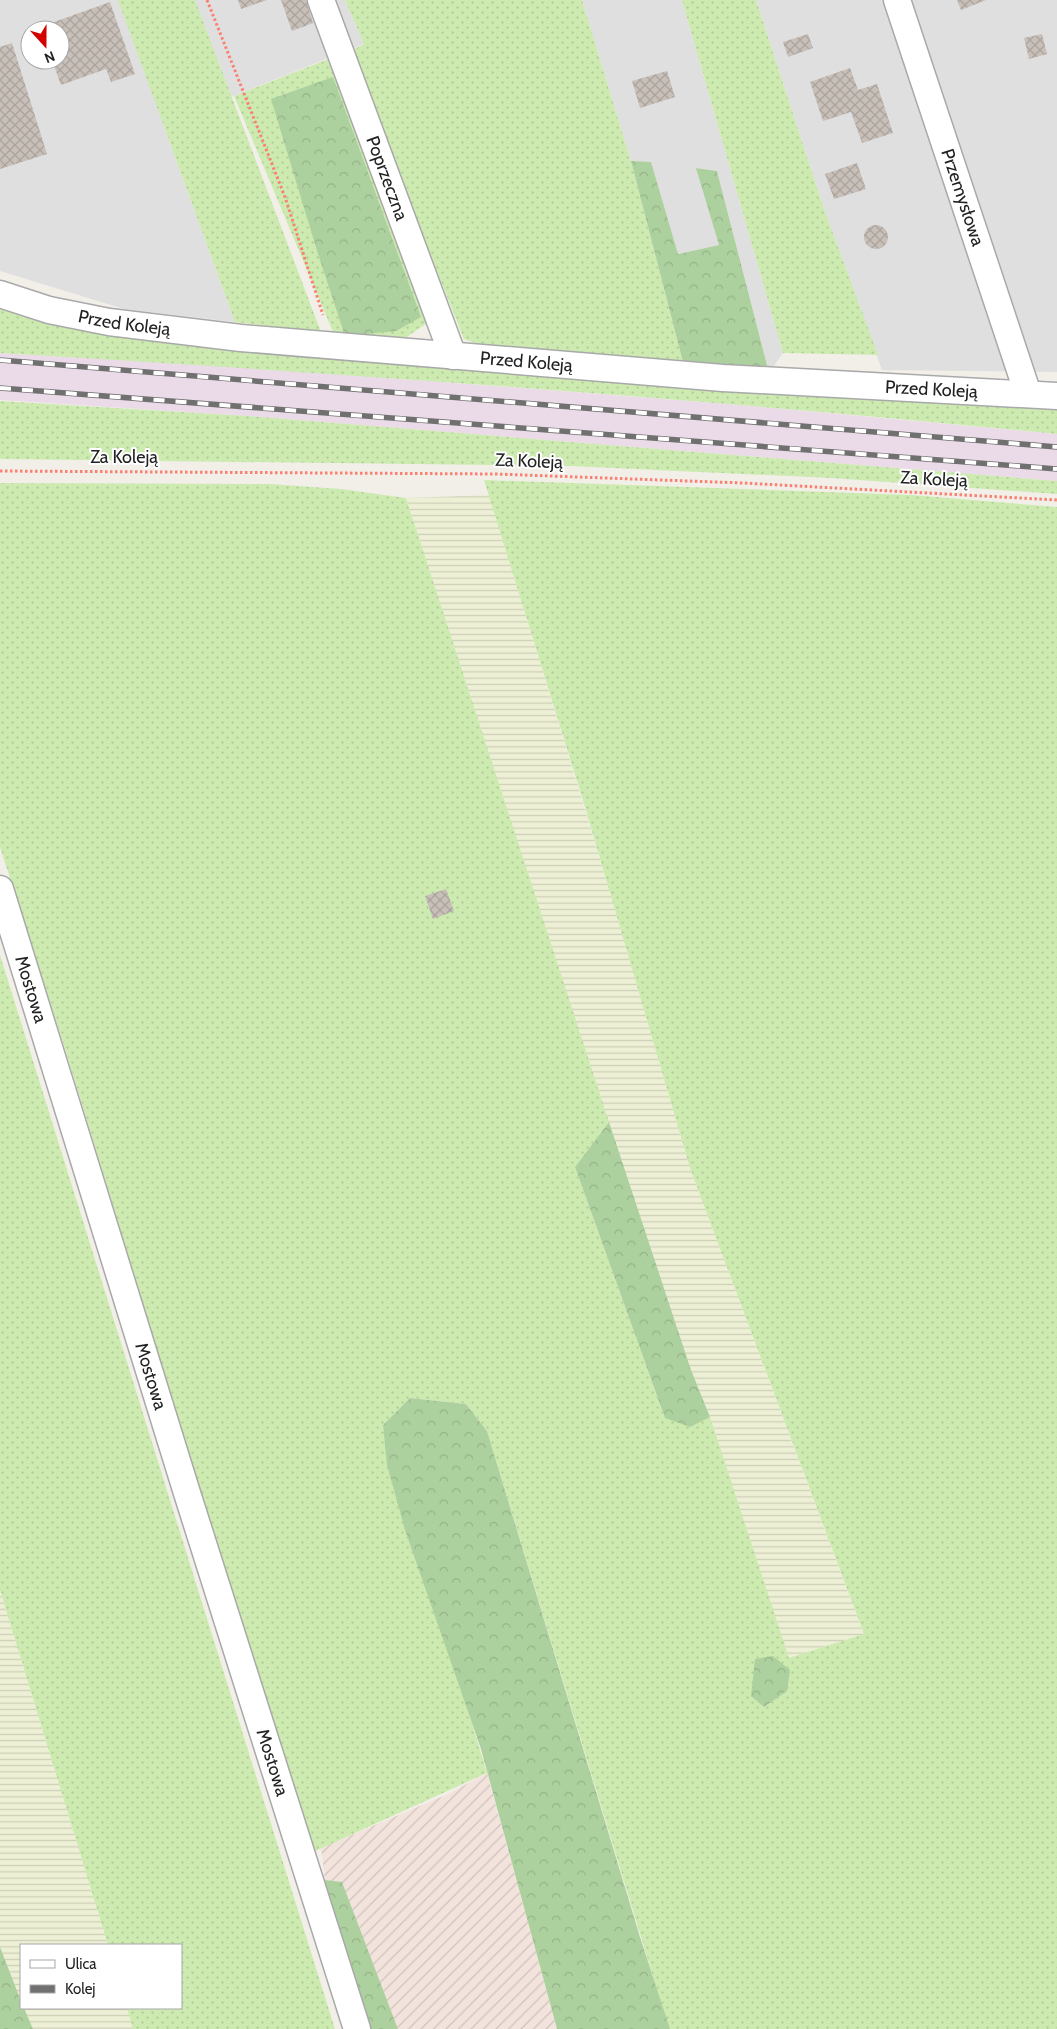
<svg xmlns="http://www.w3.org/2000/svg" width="1057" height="2029" font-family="Cabin,sans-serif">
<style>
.residential{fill:#e0dfdf;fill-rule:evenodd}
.military{fill:url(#military-furrows)}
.railway{fill:#ebdbe8}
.farmland{fill:url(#farmland-rules)}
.grass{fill:url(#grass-dots)}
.forest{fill:url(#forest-crowns)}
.building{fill:url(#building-cross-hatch)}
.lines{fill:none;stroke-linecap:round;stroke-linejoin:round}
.street-casing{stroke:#a9a9a9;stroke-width:29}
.path{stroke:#fa8072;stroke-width:3;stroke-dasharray:2.5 2.5;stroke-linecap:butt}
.street{stroke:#fff;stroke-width:26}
.rail-casing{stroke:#707070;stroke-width:5.5}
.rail{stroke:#fff;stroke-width:4;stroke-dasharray:11;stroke-linecap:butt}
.labels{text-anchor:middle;stroke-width:4;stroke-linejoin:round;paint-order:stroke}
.street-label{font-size:18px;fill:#222;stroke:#fff}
</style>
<defs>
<pattern id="military-furrows" width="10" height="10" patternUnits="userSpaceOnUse" patternTransform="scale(1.25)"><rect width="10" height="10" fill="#f3e3dd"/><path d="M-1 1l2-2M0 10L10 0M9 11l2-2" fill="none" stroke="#d0c2bd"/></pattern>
<pattern id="farmland-rules" width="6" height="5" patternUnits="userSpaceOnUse" patternTransform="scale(1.25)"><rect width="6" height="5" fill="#eef0d5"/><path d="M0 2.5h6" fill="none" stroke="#ccceb7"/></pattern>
<pattern id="grass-dots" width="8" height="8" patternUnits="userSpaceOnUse" patternTransform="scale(1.25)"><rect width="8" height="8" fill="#cdebb0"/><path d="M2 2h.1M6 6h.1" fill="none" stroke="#b0c997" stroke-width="1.8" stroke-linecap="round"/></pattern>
<pattern id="forest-crowns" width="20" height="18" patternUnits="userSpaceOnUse" patternTransform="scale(1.25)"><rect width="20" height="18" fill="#add19e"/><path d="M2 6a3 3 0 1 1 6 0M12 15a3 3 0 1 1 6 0" fill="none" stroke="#95b388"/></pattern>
<pattern id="building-cross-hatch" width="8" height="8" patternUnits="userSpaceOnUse" patternTransform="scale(1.25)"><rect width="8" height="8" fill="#c7bfb8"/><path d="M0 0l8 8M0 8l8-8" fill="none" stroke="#aba49e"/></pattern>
</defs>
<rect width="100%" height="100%" fill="#f2efe9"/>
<path class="residential" d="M0,0H345L364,44L163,124L235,322L124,309L0,271ZM30,30H60V60H30Z
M582,0H682L783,353L769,373L717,171L697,168L719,245L677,254L651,163L631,161Z
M756,0H1057V372L882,370L825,212Z"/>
<path class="military" d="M487,1773L557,2029H398L342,1883L325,1880L321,1848L448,1794Z"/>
<path class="railway" d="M0,353L246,367L741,405L1057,434V481L248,416L0,400Z"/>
<path class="farmland" d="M489,495L604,872L690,1168L864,1635L789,1658L739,1512L710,1417L689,1367L627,1181L406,498Z
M0,1590L108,1945H21V2001L0,1947Z
M24,2008H127L133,2029H33Z"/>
<path class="grass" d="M118,0H195L321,332L235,322Z
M345,0H582L631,161L684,366L624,358L481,345L464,339L349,52L364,44Z
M682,0H756L825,212L878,355L783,353Z
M341,54L427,323L401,341L336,339L234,96Z
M0,306L855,394L1057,410V434C705,399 353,374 0,353Z
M0,401L248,416L1057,481V494L831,478L570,466L0,459Z
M484,480L911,495L1057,507V2029H669L487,1431L466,1404L410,1398L383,1425C391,1502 421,1571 446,1643C461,1686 474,1730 487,1773L311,1853L67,1055L0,847V483L270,484L341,489L406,498L609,1122L575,1167L665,1418L701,1421L710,1417L789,1658L864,1634L690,1168L585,807Z
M0,955L335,2029H133L127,2008H181V1945H108L0,1590Z"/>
<path class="forest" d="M333,77L421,317L396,331L345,336L318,254L271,99Z
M631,161L651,162L678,254L719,245L696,168L717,171L769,373L684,366Z
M609,1122L691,1370L710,1417L690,1427L665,1418L575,1167Z
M410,1398L466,1404L487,1431L640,1937L670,2029H557L481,1749L405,1530L387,1465L383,1425Z
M773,1656L790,1670L787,1691L764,1707L751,1696L755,1659Z
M325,1880L342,1882L398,2029H363L334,1931Z
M0,1947L21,2001V2008H24L33,2029H0Z"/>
<path class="building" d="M238,0H267L241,9Z
M281,0H306L313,23L292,31Z
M957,0H986L961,10Z
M110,2L135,74L111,82L106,69L61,85L52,60H60V30H41L40,27Z
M808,34L813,48L788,57L783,42Z
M1042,34L1047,54L1029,59L1024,38Z
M12,43L47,154L0,169V47Z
M850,68L858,90L877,84L893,133L862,143L851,112L823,121L810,82Z
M667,71L675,97L640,108L632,81Z
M857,163L866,189L834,199L825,174Z
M864 237a12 12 0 1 1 24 0a12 12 0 1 1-24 0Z
M446,889L454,911L433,919L425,896Z"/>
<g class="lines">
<defs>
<g id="street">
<path id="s1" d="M321,0L453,356"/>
<path id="s2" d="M897,0L1028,394"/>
<path id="s3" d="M0,294L49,310L109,322L241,338L723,378L1057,396"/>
<path id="s4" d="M0,889L187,1493L357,2029"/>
</g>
</defs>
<use href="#street" class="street-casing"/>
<path class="path" d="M207,0L285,197L323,315
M0,471L496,474L743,483L1057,500"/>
<use href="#street" class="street"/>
<defs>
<path id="rail" d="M0,360L1057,447
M0,388L1057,469"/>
</defs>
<use href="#rail" class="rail-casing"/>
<use href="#rail" class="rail"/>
</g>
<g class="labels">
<g class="street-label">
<text dy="6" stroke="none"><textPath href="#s1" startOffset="190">Poprzeczna</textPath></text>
<text dy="6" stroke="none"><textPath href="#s2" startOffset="208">Przemysłowa</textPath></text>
<text dy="6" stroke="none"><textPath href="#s3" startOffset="128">Przed Koleją</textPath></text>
<text dy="6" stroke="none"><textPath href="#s3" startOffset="532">Przed Koleją</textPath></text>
<text dy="6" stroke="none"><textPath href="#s3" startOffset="938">Przed Koleją</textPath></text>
<text x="124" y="463">Za Koleją</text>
<text transform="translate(529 461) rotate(2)" y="6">Za Koleją</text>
<text transform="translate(934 479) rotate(3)" y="6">Za Koleją</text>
<text dy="6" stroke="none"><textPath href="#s4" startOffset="105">Mostowa</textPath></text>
<text dy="6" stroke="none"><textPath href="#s4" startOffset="510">Mostowa</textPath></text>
<text dy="6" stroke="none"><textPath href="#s4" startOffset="915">Mostowa</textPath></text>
</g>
</g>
<rect x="20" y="1944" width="162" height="65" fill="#ffffff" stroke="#a7a7a7"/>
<rect x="30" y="1960" width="25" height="8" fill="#ffffff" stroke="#a7a7a7"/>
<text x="65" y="1969" font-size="15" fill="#222222">Ulica</text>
<rect x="30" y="1985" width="25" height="8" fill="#707070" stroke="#a7a7a7"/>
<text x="65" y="1994" font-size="15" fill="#222222">Kolej</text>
<g transform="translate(45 45) rotate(159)"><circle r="24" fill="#ffffff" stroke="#a7a7a7"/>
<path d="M0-4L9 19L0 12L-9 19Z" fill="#d40000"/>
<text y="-8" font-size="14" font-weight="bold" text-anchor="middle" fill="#222222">N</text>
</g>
</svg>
